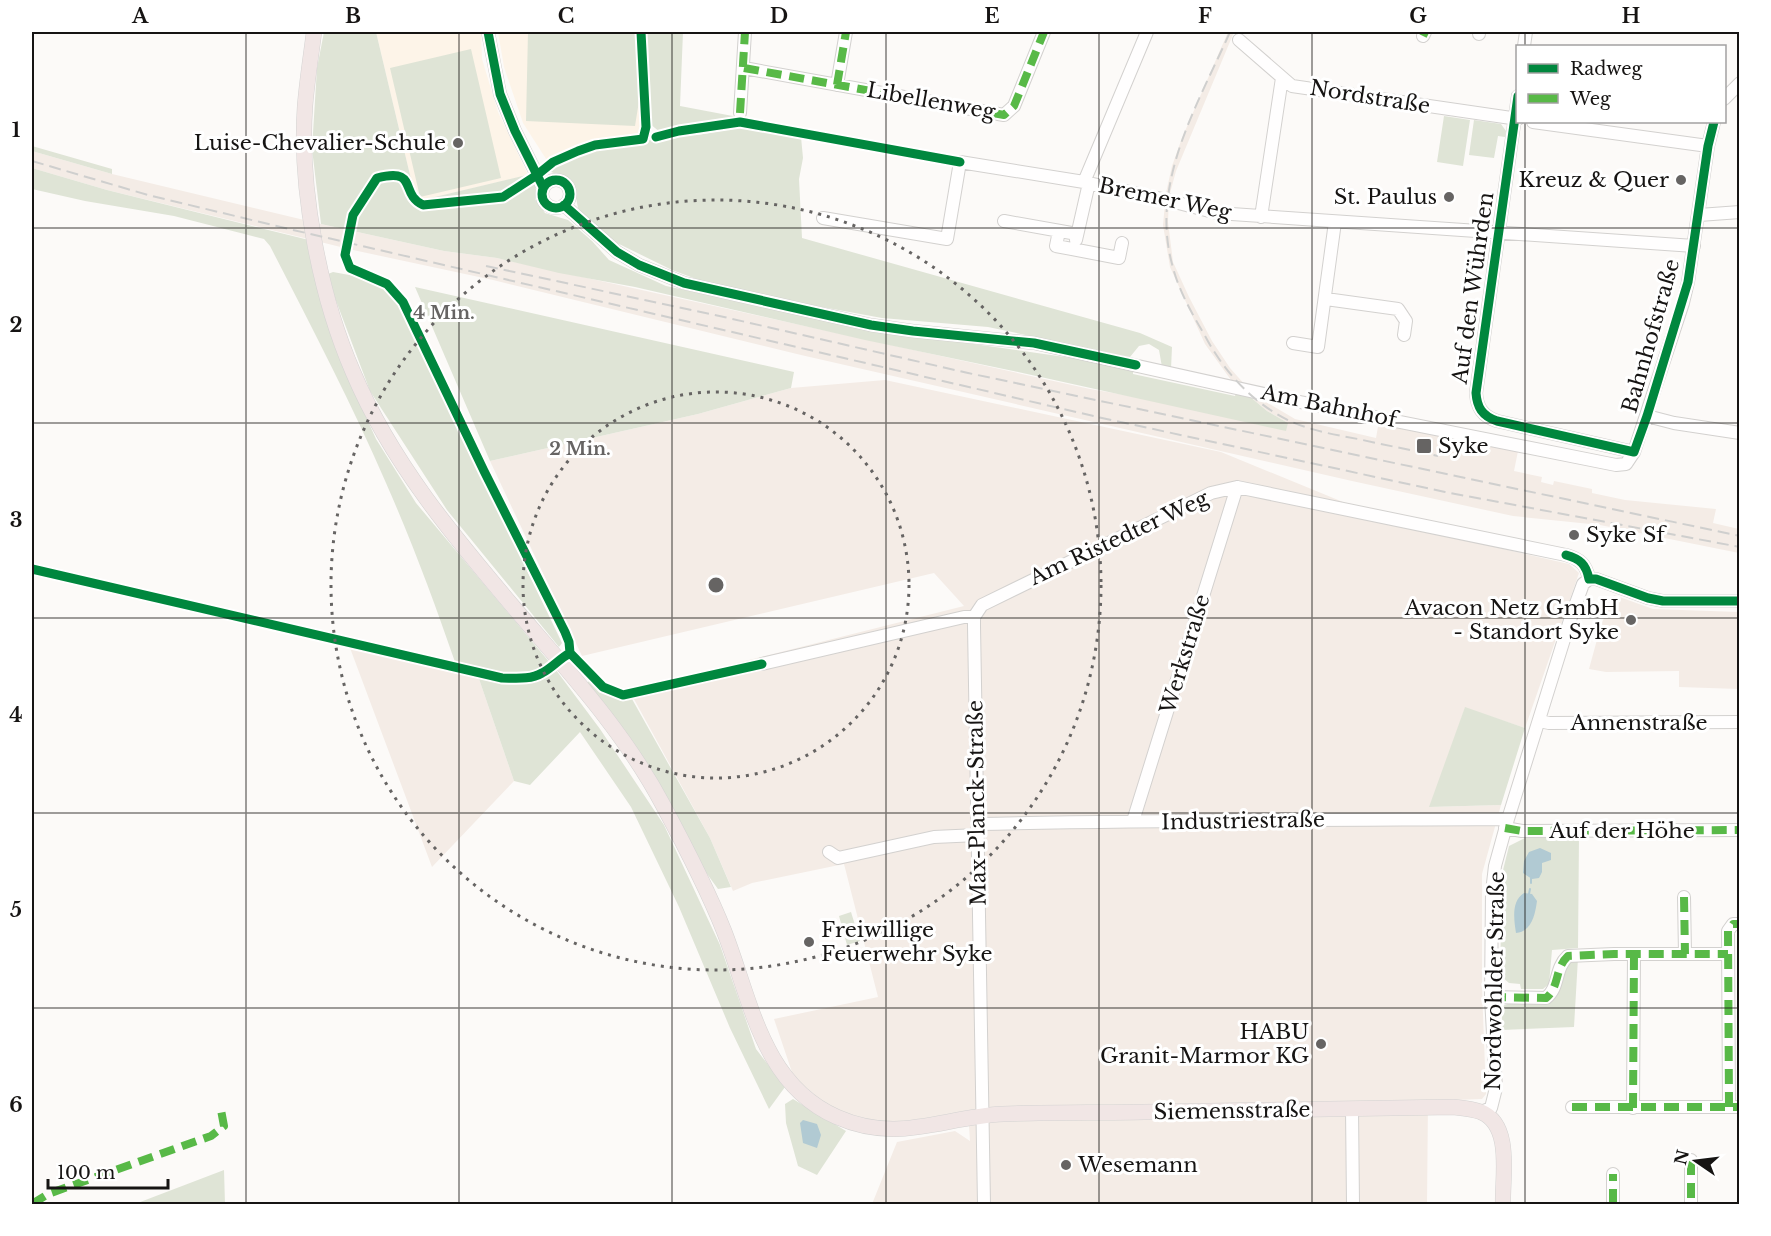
<svg xmlns="http://www.w3.org/2000/svg" width="1771" height="1236" font-family="'Libre Baskerville',serif">
<style>
.built{fill:#f4ece6}
.education{fill:#fdf4e8}
.green{fill:#dfe4d6}
.water{fill:#b1cad3}
.lines{fill:none;stroke-linecap:round;stroke-linejoin:round}
.stream{stroke:#b1cad3;stroke-width:2}
.minor-casing{stroke:#d3d1cf;stroke-width:14}
.major-casing{stroke:#d4d3d2;stroke-width:16}
.minor{stroke:#fffefe;stroke-width:12}
.major{stroke:#f1e6e5;stroke-width:15}
.rail{stroke:#cfcfce;stroke-width:2;stroke-dasharray:12 6;stroke-linecap:butt}
.quiet{stroke:#58b947;stroke-width:8;stroke-dasharray:15 8;stroke-linecap:butt}
.cycleway-casing{stroke:#fff;stroke-width:13}
.cycleway{stroke:#00873e;stroke-width:9}
.grid{fill:none;stroke:#161413;stroke-width:1.5;stroke-opacity:0.55}
.ring{fill:none;stroke:#666463;stroke-width:3;stroke-dasharray:3 6}
.poi-dot{fill:#666463;stroke:#fff;stroke-width:2}
.labels{text-anchor:middle;stroke-width:6;stroke-linejoin:round;paint-order:stroke}
.street-label{font-size:21px;fill:#161413;stroke:#fff}
.poi-label{font-size:21px;fill:#161413;stroke:#fff;text-anchor:end}
.centre{fill:#666463;stroke:#fff;stroke-width:3}
.ring-label{font-size:18px;text-anchor:middle;font-weight:bold;fill:#666463;stroke:#fff;stroke-width:6;stroke-linejoin:round;paint-order:stroke}
.neatline{fill:none;stroke:#161413;stroke-width:2}
.grid-label{font-size:20px;text-anchor:middle;font-weight:bold;fill:#161413}
</style>
<rect width="100%" height="100%" fill="#fcfaf8"/>
<path class="built" d="M1228,32H1234L1176,171L1169,197L1168,222L1173,262L1189,297L1212,341L1230,368L1254,395L1295,419L1376,438L1379,421L1518,451L1514,471L1542,477L1541,482L1553,485L1554,481L1592,489V493L1625,500L1716,509L1713,523L1739,529V553L1600,525L1513,516L1352,481L801,355L493,280L353,250L107,190L32,168V151L112,174L321,224L444,251L497,258L1090,389L1288,423L1267,411L1231,380L1205,344L1170,267L1163,225L1166,193L1172,166L1182,138Z
M885,380L1221,452L1399,525L1569,564L1579,573L1525,728L1465,708L1430,807L1501,805L1482,874V988L1486,1094L1482,1099L1428,1101L1427,1204H872L897,1142L955,1131L970,1141L968,1111L900,1123L861,1121L828,1107L796,1084L774,1019L878,997L844,864L752,883L733,891L710,838L629,690L964,606L934,573L582,656L490,461L698,414L791,388Z
M1614,595L1653,609L1739,612V689L1679,687V671L1606,672L1589,669L1601,625Z
M350,648L478,676L514,781L432,867Z"/>
<path class="education" d="M376,32H481L482,59L498,112L528,175L418,201L415,196Z
M498,32H639L641,108L640,133L590,142L548,162L523,123L504,67Z"/>
<path class="green" d="M324,32H376L415,196L418,201L531,174L536,183L535,199L545,213L568,220L592,241L609,260L666,286L868,329L1093,361L1133,369V374L1235,396L1237,390L1241,389L1267,411L1288,423L1286,431L1018,372L865,340L635,287L559,273L497,258L444,251L321,224L312,149L317,68Z
M528,32L636,34L639,101L635,126L526,121Z
M644,32H683L680,106L738,117L732,121L660,132L650,124Z
M471,49L501,178L420,197L390,68Z
M1444,116L1470,120L1463,166L1437,162Z
M1474,120L1501,124L1506,131L1505,137L1498,136L1494,158L1469,155Z
M745,127L801,137L803,158L799,179L802,238L1140,333L1172,347L1171,369L1162,367L1159,350L1149,344L1139,346L1130,357L988,327L882,318L723,289L672,270L615,242L592,225L578,208L574,187L568,179L549,171L561,161L600,146L650,140L689,132L697,135Z
M32,146L112,169V174L32,151Z
M32,168L107,190L309,240L321,301L338,355L376,439L416,503L556,670L600,729L664,825L720,945L756,1049L785,1087L769,1109L730,1028L679,907L631,807L580,732L530,785L514,781L478,676L477,668L455,662C434,601 412,542 386,483C351,402 310,324 270,246L264,239L174,216L85,201L32,189Z
M333,272L371,279L396,297L562,643L559,647L447,510L370,391L335,298L328,274Z
M415,287L794,372L791,388L698,414L490,461Z
M590,679L611,696L632,699L710,838L731,887L718,889L702,867L587,684Z
M1465,707L1525,728L1501,805L1429,807Z
M1579,837L1578,948L1552,950L1549,984L1543,989H1521L1520,984L1509,983L1501,976L1500,882L1509,846L1525,838Z
M851,912L860,941L847,945L839,916Z
M1578,958L1574,1027L1502,1030V1006L1516,1001L1550,1000L1557,996L1561,972L1567,961Z
M793,1099L846,1131L817,1175L798,1166L786,1123L785,1104Z
M224,1170L225,1204H135Z"/>
<path class="water" d="M1540,848L1551,853V860L1542,863V872L1539,878L1532,879L1523,873L1524,861L1529,852Z
M1524,893L1532,894L1537,901C1535,915 1532,931 1516,933C1514,920 1511,901 1524,893Z
M803,1120L817,1124L821,1135L817,1148L803,1143L800,1123Z"/>
<g class="lines">
<path class="stream" d="M1531,883V878
M1529,894L1530,889"/>
<defs>
<path id="minor" d="M488,32L500,94L515,131L543,187
M1479,34V32
M1423,36L1425,32
M1239,40L1292,86L1518,119
M1524,46L1526,32
M744,68L1004,115L1014,106L1044,32
M837,85L846,32
M1518,96L1476,393C1477,407 1482,416 1497,421L1634,452
M1724,99L1740,83
M740,113L745,32
M1533,122L1708,146
M542 194a14 14 0 1 1 28 0a14 14 0 1 1-28 0Z
M1084,182L1147,32
M564,205L617,252L639,265L684,283L871,325L913,331L1034,343L1300,402L1616,465L1626,464L1634,452L1683,303L1688,282L1708,146L1714,122
M1699,215L1740,212
M1261,217L1282,78
M823,218L947,239L960,162L1084,182L1167,200L1217,213L1694,246
M1004,221L1077,234
M1059,231L1056,246L1119,258L1122,243
M1076,240L1089,183
M1326,299L1398,309L1406,321L1404,335
M1293,343L1318,347L1335,222
M1647,416L1674,423L1740,433
M1589,579H1596L1648,598L1663,601H1740
M762,664L964,617H974
M1539,721L1549,723L1740,722
M1133,821L1237,487
M978,824C1155,820 1331,820 1508,819
M1505,828L1522,831L1740,830
M829,852L838,858L934,837L978,835
M1684,897L1685,954
M1491,997L1546,998C1560,987 1554,969 1568,956L1614,954H1728
M1572,1107H1740
M1729,1107L1728,931L1733,924H1740
M1633,1108L1634,954
M1352,1109L1353,1204
M1481,1112L1491,1108L1496,1088L1491,997L1492,892L1495,866L1508,819L1571,617L1583,584L1589,579
M1691,1160V1204
M984,1204L974,626V617L982,605L1211,493L1237,487L1566,555C1580,559 1586,564 1589,579
M1613,1204V1174"/>
<path id="major" d="M314,32C311,56 307,81 305,106C299,189 320,296 353,372C391,462 454,537 516,610C569,672 625,733 663,805C685,846 707,888 724,931C751,1000 762,1084 837,1117C898,1144 942,1117 1003,1114C1050,1112 1097,1113 1144,1112C1247,1110 1350,1109 1453,1107C1462,1108 1473,1109 1481,1112C1513,1125 1502,1178 1503,1204"/>
</defs>
<use href="#minor" class="minor-casing"/>
<use href="#major" class="major-casing"/>
<use href="#minor" class="minor"/>
<use href="#major" class="major"/>
<path class="rail" d="M1230,32C1198,104 1150,182 1172,264C1178,289 1191,312 1204,334C1224,372 1253,404 1292,422C1313,431 1336,435 1358,439C1385,445 1411,450 1438,456
M32,161L148,195L289,229L1102,418L1445,492L1740,547
M486,266L724,317L968,373L1740,536"/>
<path class="quiet" d="M1479,34V32
M1423,36L1425,32
M744,68L1004,115L1014,106L1044,32
M837,85L846,32
M740,113L745,32
M1505,828L1522,831L1740,830
M1684,897L1685,954
M1491,997L1546,998C1560,987 1554,969 1568,956L1614,954H1728
M1572,1107H1740
M1729,1107L1728,931L1733,924H1740
M1633,1108L1634,954
M1691,1160V1204
M32,1204L48,1194L211,1136L224,1126L221,1110
M1613,1204V1174"/>
<defs>
<path id="cycleway" d="M488,32L500,94L515,131L543,187
M1518,96L1476,393C1477,407 1482,416 1497,421L1634,452L1647,416L1688,282L1708,146L1714,122
M656,137L679,131L740,122L960,162
M542 194a14 14 0 1 1 28 0a14 14 0 1 1-28 0Z
M564,205L617,252L639,265L684,283L871,325L913,331L1034,343L1136,365
M1566,555C1580,559 1586,564 1589,579H1596L1648,598L1663,601H1740
M32,569L502,678C515,678 530,680 542,673C552,668 559,659 570,653
M570,653L569,642L565,632L484,471L403,302L387,284L350,268L345,255L353,215L377,178C419,167 399,194 423,205L503,197L537,175L553,162L578,151L595,145L643,139L646,127L641,32
M570,653L603,687L623,695L762,664"/>
</defs>
<use href="#cycleway" class="cycleway-casing"/>
<use href="#cycleway" class="cycleway"/>
</g>
<path class="grid" d="M246,32V1204M459,32V1204M672,32V1204M886,32V1204M1099,32V1204M1312,32V1204M1525,32V46M1525,122V1204M32,228H1740M32,423H1740M32,618H1740M32,813H1740M32,1008H1740"/>
<g class="ring">
<circle cx="716" cy="585" r="193"/>
<circle cx="716" cy="585" r="385"/>
</g>
<g class="poi-dot">
<circle cx="458" cy="143" r="6"/>
<circle cx="1681" cy="180" r="6"/>
<circle cx="1449" cy="197" r="6"/>
<rect x="1416" y="438" width="16" height="16" rx="3"/>
<circle cx="1574" cy="535" r="6"/>
<circle cx="1631" cy="620" r="6"/>
<circle cx="809" cy="942" r="6"/>
<circle cx="1321" cy="1044" r="6"/>
<circle cx="1066" cy="1165" r="6"/>
</g>
<g class="labels">
<g class="street-label">
<text transform="translate(1370 97) rotate(9)" y="7">Nordstraße</text>
<text transform="translate(931 101) rotate(10)" y="7">Libellenweg</text>
<text transform="translate(1165 199) rotate(12)" y="7">Bremer Weg</text>
<text transform="translate(1473 288) rotate(-82)" y="7">Auf den Wührden</text>
<text transform="translate(1651 336) rotate(-74)" y="7">Bahnhofstraße</text>
<text transform="translate(1329 406) rotate(12)" y="7">Am Bahnhof</text>
<text transform="translate(1119 538) rotate(-25)" y="7">Am Ristedter Weg</text>
<text transform="translate(1185 654) rotate(-73)" y="7">Werkstraße</text>
<text x="1639" y="730">Annenstraße</text>
<text transform="translate(977 803) rotate(-91)" y="7">Max-Planck-Straße</text>
<text transform="translate(1243 821) rotate(-1)" y="7">Industriestraße</text>
<text x="1622" y="838">Auf der Höhe</text>
<text transform="translate(1495 981) rotate(-89)" y="7">Nordwohlder Straße</text>
<text transform="translate(1232 1111) rotate(-1)" y="7">Siemensstraße</text>
</g>
<g class="poi-label">
<text x="446" y="150">Luise-Chevalier-Schule</text>
<text x="1669" y="187">Kreuz &amp; Quer</text>
<text x="1437" y="204">St. Paulus</text>
<text x="1438" y="453" text-anchor="start">Syke</text>
<text x="1586" y="542" text-anchor="start">Syke Sf</text>
<text x="1619" y="615">Avacon Netz GmbH<tspan x="1619" dy="24">- Standort Syke</tspan></text>
<text x="821" y="937" text-anchor="start">Freiwillige<tspan x="821" dy="24">Feuerwehr Syke</tspan></text>
<text x="1309" y="1039">HABU<tspan x="1309" dy="24">Granit-Marmor KG</tspan></text>
<text x="1078" y="1172" text-anchor="start">Wesemann</text>
</g>
</g>
<circle cx="716" cy="585" r="9" class="centre"/>
<g class="ring-label">
<text x="444" y="319">4 Min.</text>
<text x="580" y="455">2 Min.</text>
</g>
<rect width="1771" height="1236" fill="none" stroke="#ffffff" stroke-width="66"/>
<rect x="1516" y="45" width="210" height="78" fill="#ffffff" stroke="#a2a1a1" stroke-width="1.5"/>
<rect x="1528" y="64" width="30" height="9" fill="#00873e" stroke="#a2a1a1" stroke-width="1.5"/>
<text x="1570" y="75" font-size="18" fill="#161413">Radweg</text>
<rect x="1528" y="94" width="30" height="9" fill="#58b947" stroke="#a2a1a1" stroke-width="1.5"/>
<text x="1570" y="105" font-size="18" fill="#161413">Weg</text>
<g transform="translate(1696 1161) rotate(284)" stroke="#ffffff" stroke-width="4.5" paint-order="stroke">
<path d="M0-4.5L10 22L0 15L-10 22Z" fill="#161413"/>
<text y="-9" font-size="16" font-weight="bold" text-anchor="middle" fill="#161413">N</text>
</g>
<path d="M48 1179v9h120v-9" fill="none" stroke="#161413" stroke-width="3"/>
<text x="57" y="1179" font-size="18" fill="#161413" stroke="#ffffff" stroke-width="4.5" paint-order="stroke">100 m</text>
<rect x="33" y="33" width="1705" height="1170" class="neatline"/>
<g class="grid-label">
<text x="140" y="23">A</text>
<text x="353" y="23">B</text>
<text x="566" y="23">C</text>
<text x="779" y="23">D</text>
<text x="992" y="23">E</text>
<text x="1205" y="23">F</text>
<text x="1418" y="23">G</text>
<text x="1631" y="23">H</text>
<text x="16" y="137">1</text>
<text x="16" y="332">2</text>
<text x="16" y="527">3</text>
<text x="16" y="722">4</text>
<text x="16" y="917">5</text>
<text x="16" y="1112">6</text>
</g>
</svg>
